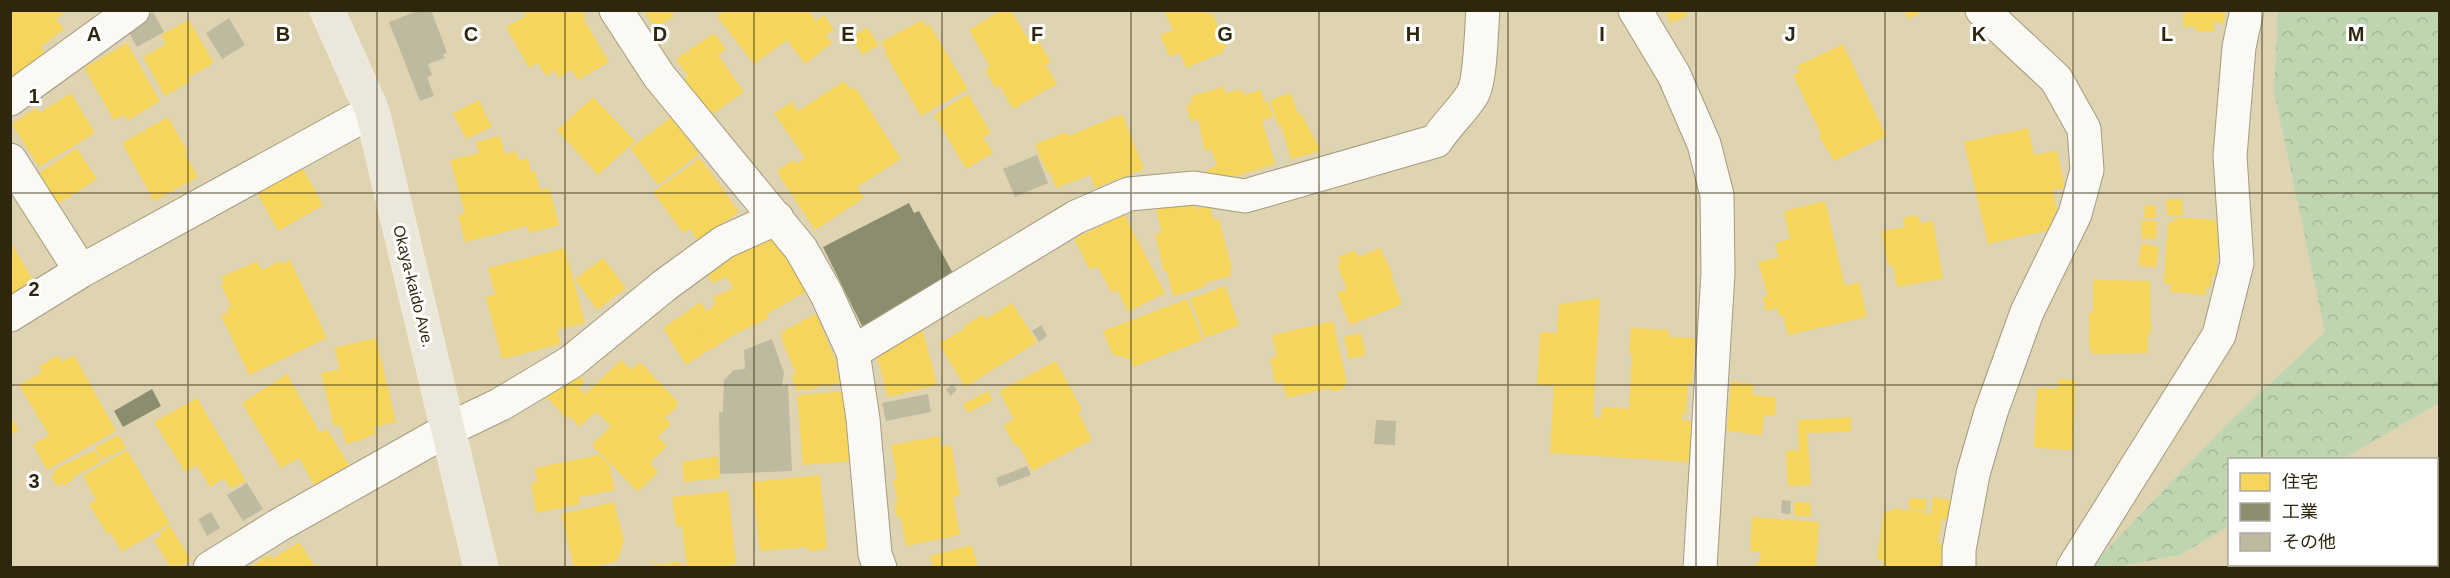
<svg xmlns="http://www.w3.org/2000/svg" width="2450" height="578" font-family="Arial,'Noto Sans JP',sans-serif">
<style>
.forest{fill:url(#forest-crowns)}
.homes{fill:#f6d55c}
.industry{fill:#8c8c6e}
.building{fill:#beba9f}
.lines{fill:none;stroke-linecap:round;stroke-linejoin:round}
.street-casing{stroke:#a39b80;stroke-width:35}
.primary-casing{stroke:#f1ecdc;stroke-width:35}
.street{stroke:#faf9f3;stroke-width:33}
.primary{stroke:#ebe7db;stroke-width:33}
.grid{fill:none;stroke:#2f270d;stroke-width:1.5;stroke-opacity:0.55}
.labels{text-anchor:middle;stroke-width:6;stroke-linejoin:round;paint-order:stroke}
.street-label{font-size:16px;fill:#2f270d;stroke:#fff}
.grid-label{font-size:20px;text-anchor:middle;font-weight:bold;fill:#2f270d;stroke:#fff;stroke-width:6;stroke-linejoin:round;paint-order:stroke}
</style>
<defs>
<pattern id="forest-crowns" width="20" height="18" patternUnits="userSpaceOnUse" patternTransform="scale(1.5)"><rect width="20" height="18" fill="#bfd5b1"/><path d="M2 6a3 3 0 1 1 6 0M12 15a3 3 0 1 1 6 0" fill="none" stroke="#a4b797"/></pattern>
</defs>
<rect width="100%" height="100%" fill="#dfd4b2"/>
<path class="forest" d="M2278,11H2439V403L2343,459L2230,460L2229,526L2180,555L2117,567L2089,568L2226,425L2325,332L2274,91Z"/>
<path class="homes" d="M10,10H66L56,19L64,29L41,47L46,55L10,79Z
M523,10H582L586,17L583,18L609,62L578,80L572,70L558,78L555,70L546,76L538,63L529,68L506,27L526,16Z
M644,10H670L674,16L655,29Z
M724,10H808L816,21L824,15L834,30L826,35L832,43L805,64L787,40L754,64L717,16Z
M1001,10H1011L1028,39L1035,35L1051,62L1046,65L1057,84L1013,109L1000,86L996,89L985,70L990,67L969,30Z
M1164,10H1205L1207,15L1212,13L1227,46L1223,49L1224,52L1186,68L1180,53L1170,57L1160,35L1173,30Z
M1665,10H1685L1687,16L1670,23Z
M1903,10H1925L1909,19Z
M2184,10H2225L2224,23L2214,22V32L2195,31V27L2183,26Z
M189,20L214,63L189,77L191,81L165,96L143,57L166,44L161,35Z
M922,20L925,26L929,24L968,89L921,116L884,52L886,51L881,42Z
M867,27L879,45L862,55L852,38Z
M714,33L726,49L718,55L744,92L710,116L684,79L688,76L676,59Z
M127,43L160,101L127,121L124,115L114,120L84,68Z
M1843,44L1886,136L1834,161L1819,136L1821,134L1793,75L1800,72L1797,66Z
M844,81L851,90L855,87L901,159L857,187L864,198L815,230L778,174L780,173L778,170L793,160L796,164L805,158L774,113L792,102L798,111Z
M1224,87L1225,93L1242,89L1243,95L1261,90L1264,102L1268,101L1273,117L1262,121L1275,164L1212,184L1207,170L1217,165L1211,149L1205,151L1198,119L1191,122L1186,105L1193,103L1191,96Z
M71,93L95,133L39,167L12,124L36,108L39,113Z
M1291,93L1298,114L1301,113L1321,151L1291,159L1281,125L1278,126L1270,100Z
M968,94L991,133L983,138L993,153L966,169L934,115Z
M593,97L635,141L598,175L557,130Z
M479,100L492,127L466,139L453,113Z
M1122,114L1144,169L1095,188L1090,175L1056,188L1050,171L1047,173L1035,144L1066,132L1068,136Z
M168,117L188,152L185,154L198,177L154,201L122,143Z
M672,117L699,154L658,185L630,148Z
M2028,128L2034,155L2057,151L2065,188L2052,190L2058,213L2052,215L2055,229L1988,244L1964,142Z
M500,136L505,154L516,151L519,161L528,158L531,172L535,171L540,190L549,188L559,225L529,233L527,226L465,242L458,215L465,213L450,160L479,153L476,142Z
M77,148L97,179L58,204L39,173Z
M700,158L739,212L698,241L690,229L683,233L653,192Z
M302,167L323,205L278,231L257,193Z
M1193,199L1196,209L1210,206L1213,220L1219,219L1232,269L1230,270L1231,276L1204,283L1205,287L1173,296L1167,271L1164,272L1155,234L1162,232L1155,206Z
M2182,199L2183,215L2167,216L2166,200Z
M1825,201L1845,286L1859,282L1867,317L1788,335L1783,315L1779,316L1777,308L1766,311L1763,298L1768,296L1758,262L1779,257L1775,243L1790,239L1784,211Z
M2145,205L2156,206L2155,218H2144Z
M1124,214L1165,293L1128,312L1117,290L1112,293L1097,266L1090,270L1074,239Z
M1912,216H1918L1920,223L1933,221L1943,279L1897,287L1893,265L1888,266L1881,231L1905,227L1903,218Z
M2174,217L2216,220L2215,225H2220L2216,275H2212L2211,287H2206V295L2170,292L2171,284H2164L2168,222H2174Z
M2142,220L2157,221L2156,239L2141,238Z
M776,236L807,291L767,314L769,318L733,335L711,350L700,332L710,349L686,365L663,328L701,302L706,311L716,304L712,298L733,288L727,277L712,283L702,265Z
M10,241L35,284L10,297Z
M2142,243L2159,247L2156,268L2138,265Z
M565,248L585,323L557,330L561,344L502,359L486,297L495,294L488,268Z
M1380,248L1393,275L1391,276L1402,304L1350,325L1337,293L1347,289L1337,265L1341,263L1338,257L1355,250L1358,257Z
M603,258L626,288L597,310L575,279Z
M290,260L327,338L249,375L221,315L229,312L227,308L231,306L221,284L224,283L221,277L257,261L262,270L280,261L281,264Z
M2093,280L2150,281L2151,334L2148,333V353L2092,354V349L2089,348V312L2093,313Z
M1225,286L1239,325L1205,338L1190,299Z
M1600,298L1593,417L1601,418L1602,407L1629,409L1632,354H1629L1631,328L1669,330V337L1695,338L1692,383H1688L1686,414H1682V420L1692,421L1689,462L1550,453L1554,386L1537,385L1540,332L1557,333L1559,304Z
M1187,299L1203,340L1133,367L1130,359L1112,354L1103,331Z
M1012,303L1037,342L965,387L939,344L965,328L964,326L983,314L986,319Z
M816,314L838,366L835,367L841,382L827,387L826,384L806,391L805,388L797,391L791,376L796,374L781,338L783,337L781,332Z
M1333,321L1347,384H1344L1345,388L1331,392L1330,388L1287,398L1282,382L1275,383L1270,358L1277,357L1272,335Z
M922,327L937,385L888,397L874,346Z
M1361,333L1366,355L1349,359L1344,337Z
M376,338L396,422L374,427L376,434L365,437L366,439L346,444L341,425L334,427L321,373L340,369L334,348Z
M58,355L62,362L74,355L116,431L47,470L33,445L49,435L19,385L42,372L39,366Z
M621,360L631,370L640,362L678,402L676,404L678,406L665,418L671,424L658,437L667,446L650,463L658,472L638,492L592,445L611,426L596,412L579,427L570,416L567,419L541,391L570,366L585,382L579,388L585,394Z
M1056,361L1082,410L1078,412L1092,440L1032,471L1018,444L1015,447L1004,425L1014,419L999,391Z
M287,374L320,433L327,429L349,465L314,485L299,458L281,468L242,403Z
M2058,379L2076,380L2073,450L2034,448L2037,388L2058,389Z
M1731,382L1753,384V395L1776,397L1775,416L1764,415L1762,435L1727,431Z
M849,391L854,461L803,465L797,395Z
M988,391L992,400L968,413L963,404Z
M197,398L246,481L231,489L224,478L210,487L197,465L185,472L154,422Z
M10,416L19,430L10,435Z
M1851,417V432L1807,433L1811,485L1788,486L1786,451L1799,450L1798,420Z
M119,435L126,448L102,460L95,447Z
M939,436L941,447L951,445L960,496L953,497L960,535L906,546L901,517L897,518L894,503L898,502L893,480L897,479L891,445Z
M95,450L101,462L73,477L74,479L63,486L62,483L56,486L51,476L55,474L53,470Z
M127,450L170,524L122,552L110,532L107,534L89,504L96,500L83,476Z
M599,455L609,464L615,490L579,497L580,504L536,513L531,483L537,482L535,468Z
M718,456L720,478L684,482L682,462Z
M820,475L827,549L808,551V547L760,551L752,482Z
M728,491L736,563L731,564L732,568H687L682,526L676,527L672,497Z
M1933,497L1955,501L1951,521L1942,519L1938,543H1944L1940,567L1882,568L1884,561L1877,559L1884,511L1891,512L1892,508L1931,514Z
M1909,498L1927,499L1926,511L1909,510Z
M614,502L624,541L617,561L586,568H574L561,514Z
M1794,502L1811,503L1810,517L1794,515Z
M2440,504V561L2436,562V505Z
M1752,517L1819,522L1816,568H1756V563L1759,562L1761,552L1750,551Z
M170,526L191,560L178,568H171L154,540L162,536L160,532Z
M299,542L316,568H252L251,566L269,555L272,559Z
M972,545L978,568H933L930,556Z
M682,562V568H667L666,563Z
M664,564V568H649V565Z"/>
<path class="industry" d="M909,203L914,213L919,211L955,277L862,326L823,247Z
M152,389L161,406L123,427L114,411Z"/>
<path class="building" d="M420,10H431L447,53L443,54L445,58L428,64L432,75L427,77L434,96L420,101L389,22Z
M153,12L164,32L137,47L126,27Z
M229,18L245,45L222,59L206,33Z
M1037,155L1048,183L1015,197L1003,169Z
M1041,325L1047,336L1039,342L1032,331Z
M772,339L784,373L782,386L788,385L792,471L720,474L719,412H723L724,380L734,370L745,369L744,350Z
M952,384L957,389L951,396L946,390Z
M928,394L931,412L886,421L882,403Z
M1376,420L1396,421L1395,445L1374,444Z
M1027,466L1031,475L999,487L996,478Z
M247,483L263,509L243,521L227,495Z
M1782,500L1791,501L1790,514L1781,513Z
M211,512L220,528L207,536L198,519Z"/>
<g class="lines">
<defs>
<path id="street" d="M616,10L659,76L801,249L826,293L853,352L863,419L875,554L880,568
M1635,10L1674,75L1704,144L1717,195L1718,273L1700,568
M10,99L133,10
M10,160L81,271
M10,315L81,271L372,111
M853,352L1076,217L1129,194L1194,188L1245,196L1436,141C1447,124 1462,111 1472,95C1481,81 1481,30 1483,10
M2436,480H2440
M210,568L279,525L449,429L501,404L571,362L665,285L724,242L777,218
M1959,568V550L1973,474L1991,412L2027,312L2075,214L2087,170L2084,129L2056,79L1982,10
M2073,568L2219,335L2237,263L2230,156L2239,47L2247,10
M2246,568L2250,564"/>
<path id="primary" d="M327,10L372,111L481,568"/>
</defs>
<use href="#street" class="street-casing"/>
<use href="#primary" class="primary-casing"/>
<use href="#street" class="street"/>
<use href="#primary" class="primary"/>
</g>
<path class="grid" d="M188,10V568M377,10V568M565,10V568M754,10V568M942,10V568M1131,10V568M1319,10V568M1508,10V568M1696,10V568M1885,10V568M2073,10V568M2262,10V460M10,193H2440M10,385H2440M2262,564V568"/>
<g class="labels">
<g class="street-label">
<text transform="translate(414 286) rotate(76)" y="6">Okaya-kaido Ave.</text>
</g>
</g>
<g class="grid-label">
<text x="94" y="41">A</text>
<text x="283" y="41">B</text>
<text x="471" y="41">C</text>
<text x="660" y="41">D</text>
<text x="848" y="41">E</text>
<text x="1037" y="41">F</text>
<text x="1225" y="41">G</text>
<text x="1413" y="41">H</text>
<text x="1602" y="41">I</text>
<text x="1790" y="41">J</text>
<text x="1979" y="41">K</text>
<text x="2167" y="41">L</text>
<text x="2356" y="41">M</text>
<text x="34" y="103">1</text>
<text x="34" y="296">2</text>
<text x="34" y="488">3</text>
</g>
<rect width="2450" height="578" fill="none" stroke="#2f270d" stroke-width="24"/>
<rect x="2228" y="458" width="210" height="108" fill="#ffffff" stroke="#aca99e" stroke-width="1.5"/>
<rect x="2240" y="473" width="30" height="18" fill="#f6d55c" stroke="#aca99e" stroke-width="1.5"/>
<text x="2282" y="488" font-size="18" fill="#2f270d">住宅</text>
<rect x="2240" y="503" width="30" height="18" fill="#8c8c6e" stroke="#aca99e" stroke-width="1.5"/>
<text x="2282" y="518" font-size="18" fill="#2f270d">工業</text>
<rect x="2240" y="533" width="30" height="18" fill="#beba9f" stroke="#aca99e" stroke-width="1.5"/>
<text x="2282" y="548" font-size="18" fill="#2f270d">その他</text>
</svg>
